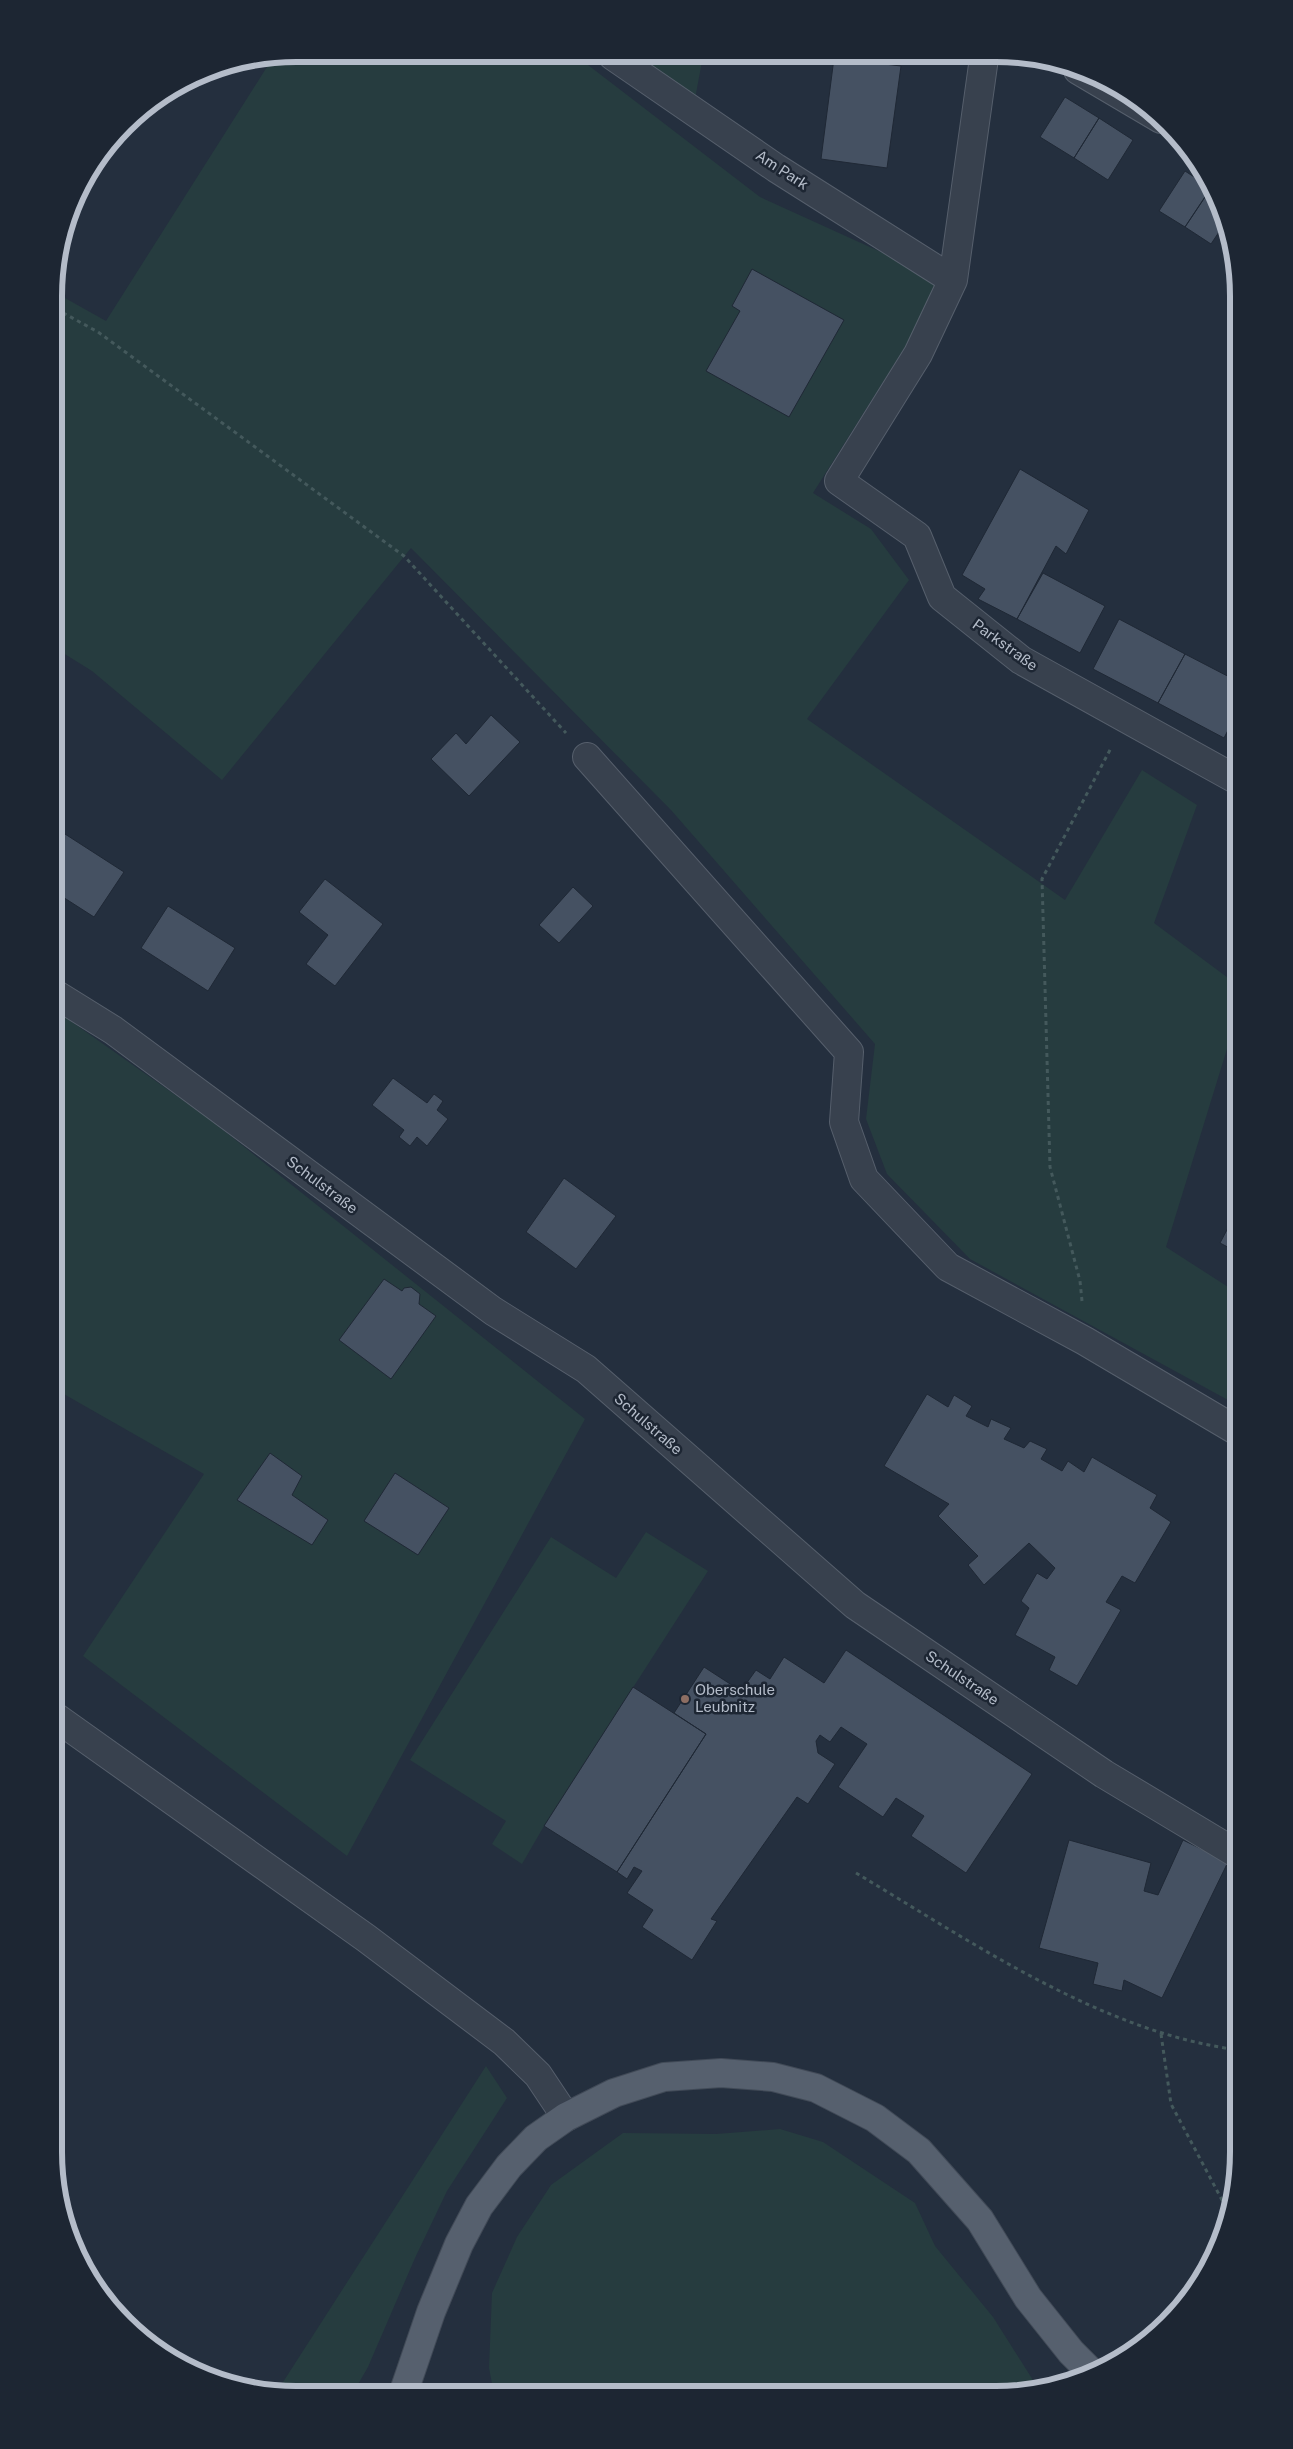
<svg xmlns="http://www.w3.org/2000/svg" width="1293" height="2449" font-family="'Public Sans',sans-serif">
<style>
.green{fill:#263c3f}
.building{fill:#455162;stroke:#1f2835}
.lines{fill:none;stroke-linecap:round;stroke-linejoin:round}
.minor-casing{stroke:#565f6c;stroke-width:30}
.major-casing{stroke:#414a57;stroke-width:30}
.path{stroke:#44595c;stroke-width:3;stroke-dasharray:4 4;stroke-linecap:butt}
.minor{stroke:#38414e;stroke-width:28}
.major{stroke:#56606e;stroke-width:28}
.education-dot{fill:#8d6e63;stroke:#1d2633;stroke-width:2}
.labels{text-anchor:middle;stroke-width:5;stroke-linejoin:round;paint-order:stroke}
.street-label{font-size:15px;fill:#b4bcc9;stroke:#1d2633}
.poi-label{font-size:15px;fill:#b4bcc9;stroke:#1d2633;text-anchor:start}
.rim{fill:none;stroke:#b4bcc9;stroke-width:6}
</style>
<rect width="100%" height="100%" fill="#242f3e"/>
<path class="green" d="M296,54L575,55L760,197L938,278L909,341L813,493L871,529L909,580L807,719L1065,900L1142,770L1197,805L1154,923L1239,986V1010L1166,1247L1239,1294V1406L970,1259L887,1174L866,1119L875,1044L671,810L411,548L222,780L92,671L55,648L56,293L106,321L272,59Z
M632,56H703L695,99Z
M55,1010L208,1118L585,1419L347,1856L83,1656L204,1474L55,1389Z
M646,1532L708,1571L544,1826L522,1864L492,1844L506,1821L410,1760L551,1537L616,1578Z
M486,2066L507,2098L447,2191L415,2258L368,2367L353,2393H276Z
M780,2129L823,2142L915,2203L935,2246L993,2317L1038,2388L997,2395L494,2394L489,2368L492,2293L517,2237L551,2185L623,2133L716,2134Z"/>
<path class="building" d="M834,58L901,66L887,168L821,159Z
M1065,97L1099,118L1074,158L1040,137Z
M1099,118L1133,140L1108,180L1074,158Z
M1185,171L1211,188L1185,227L1159,211Z
M1211,188L1227,220L1211,244L1185,227Z
M752,269L844,320L789,417L706,371L740,311L732,306Z
M1020,469L1089,510L1066,554L1056,546L1017,619L978,599L985,589L962,575Z
M1043,573L1105,606L1080,653L1017,619Z
M1119,619L1185,654L1158,703L1093,669Z
M1185,654L1239,682V709L1224,738L1158,703Z
M491,715L520,742L469,796L431,759L456,733L466,744Z
M65,834L124,872L94,917L55,892V849Z
M325,879L383,924L335,986L306,964L328,935L299,912Z
M573,887L593,906L559,943L539,925Z
M168,906L235,948L208,991L141,948Z
M393,1078L427,1103L434,1094L443,1101L437,1110L448,1119L427,1146L417,1137L410,1146L399,1137L404,1130L372,1105Z
M564,1178L616,1216L576,1269L526,1232Z
M1239,1207V1253L1220,1243Z
M384,1279L402,1291L404,1288L411,1287L420,1294L419,1304L436,1316L391,1379L339,1340Z
M927,1394L948,1407L954,1395L972,1406L966,1416L988,1427L991,1419L1011,1428L1004,1439L1024,1448L1030,1441L1047,1449L1041,1459L1062,1471L1068,1461L1084,1472L1092,1457L1157,1495L1150,1508L1171,1522L1135,1583L1122,1576L1106,1602L1121,1610L1077,1686L1049,1670L1055,1657L1015,1635L1029,1608L1021,1601L1037,1573L1047,1579L1055,1568L1029,1543L984,1585L968,1565L978,1556L938,1516L949,1504L884,1466Z
M270,1453L302,1476L292,1495L328,1520L312,1545L237,1500Z
M395,1473L449,1508L418,1555L364,1521Z
M846,1650L1032,1774L966,1873L911,1836L924,1816L896,1798L883,1817L838,1787L867,1744L841,1727L830,1742L820,1735L816,1741L818,1753L835,1764L808,1804L797,1797L711,1919L717,1921L692,1960L642,1927L653,1910L627,1893L642,1871L634,1867L627,1879L617,1872L706,1734L674,1713L704,1667L741,1691L756,1670L770,1679L784,1657L824,1683Z
M633,1687L706,1734L617,1872L544,1826Z
M1069,1840L1151,1863L1144,1891L1158,1895L1183,1840L1228,1862L1162,1998L1124,1980L1122,1991L1093,1984L1098,1963L1039,1948Z"/>
<g class="lines">
<defs>
<path id="minor" d="M613,56L776,168L953,280
M984,58L953,280L918,354L839,481L917,536L942,597L1021,660L1239,781
M1078,70L1161,119
M587,757L849,1052L844,1122L864,1179L948,1267L1085,1341L1239,1432
M55,994L113,1030L493,1311L586,1369L855,1605L1104,1774L1239,1855
M54,1716L366,1938L504,2042L538,2075L566,2117"/>
<path id="major" d="M403,2394L431,2312L459,2244L479,2206L509,2166L536,2138L566,2117L614,2093L664,2077L721,2073L773,2077L816,2088L875,2118L919,2151L980,2220L1028,2298L1071,2352L1093,2374"/>
</defs>
<use href="#minor" class="minor-casing"/>
<use href="#major" class="major-casing"/>
<path class="path" d="M56,309L98,332L404,556L566,733
M1082,1301L1080,1281L1050,1167L1042,879L1111,748
M856,1873C972,1942 1103,2033 1239,2050
M1161,2034L1171,2104L1222,2200L1230,2207"/>
<use href="#minor" class="minor"/>
<use href="#major" class="major"/>
</g>
<circle class="education-dot" cx="685" cy="1699" r="5"/>
<g class="labels">
<g class="street-label">
<text transform="translate(782 170) rotate(33)" y="5">Am Park</text>
<text transform="translate(1005 645) rotate(36)" y="5">Parkstraße</text>
<text transform="translate(322 1185) rotate(37)" y="5">Schulstraße</text>
<text transform="translate(648 1424) rotate(41)" y="5">Schulstraße</text>
<text transform="translate(962 1678) rotate(34)" y="5">Schulstraße</text>
</g>
<g class="poi-label">
<text x="695" y="1695">Oberschule<tspan x="695" dy="17">Leubnitz</tspan></text>
</g>
</g>
<path d="M0 0H1293V2449H0ZM296 62H996A234 234 0 0 1 1230 296V2152A234 234 0 0 1 996 2386H296A234 234 0 0 1 62 2152V296A234 234 0 0 1 296 62Z" fill="#1d2633" fill-rule="evenodd"/>
<path class="rim" d="M296 62H996A234 234 0 0 1 1230 296V2152A234 234 0 0 1 996 2386H296A234 234 0 0 1 62 2152V296A234 234 0 0 1 296 62Z"/>
</svg>
